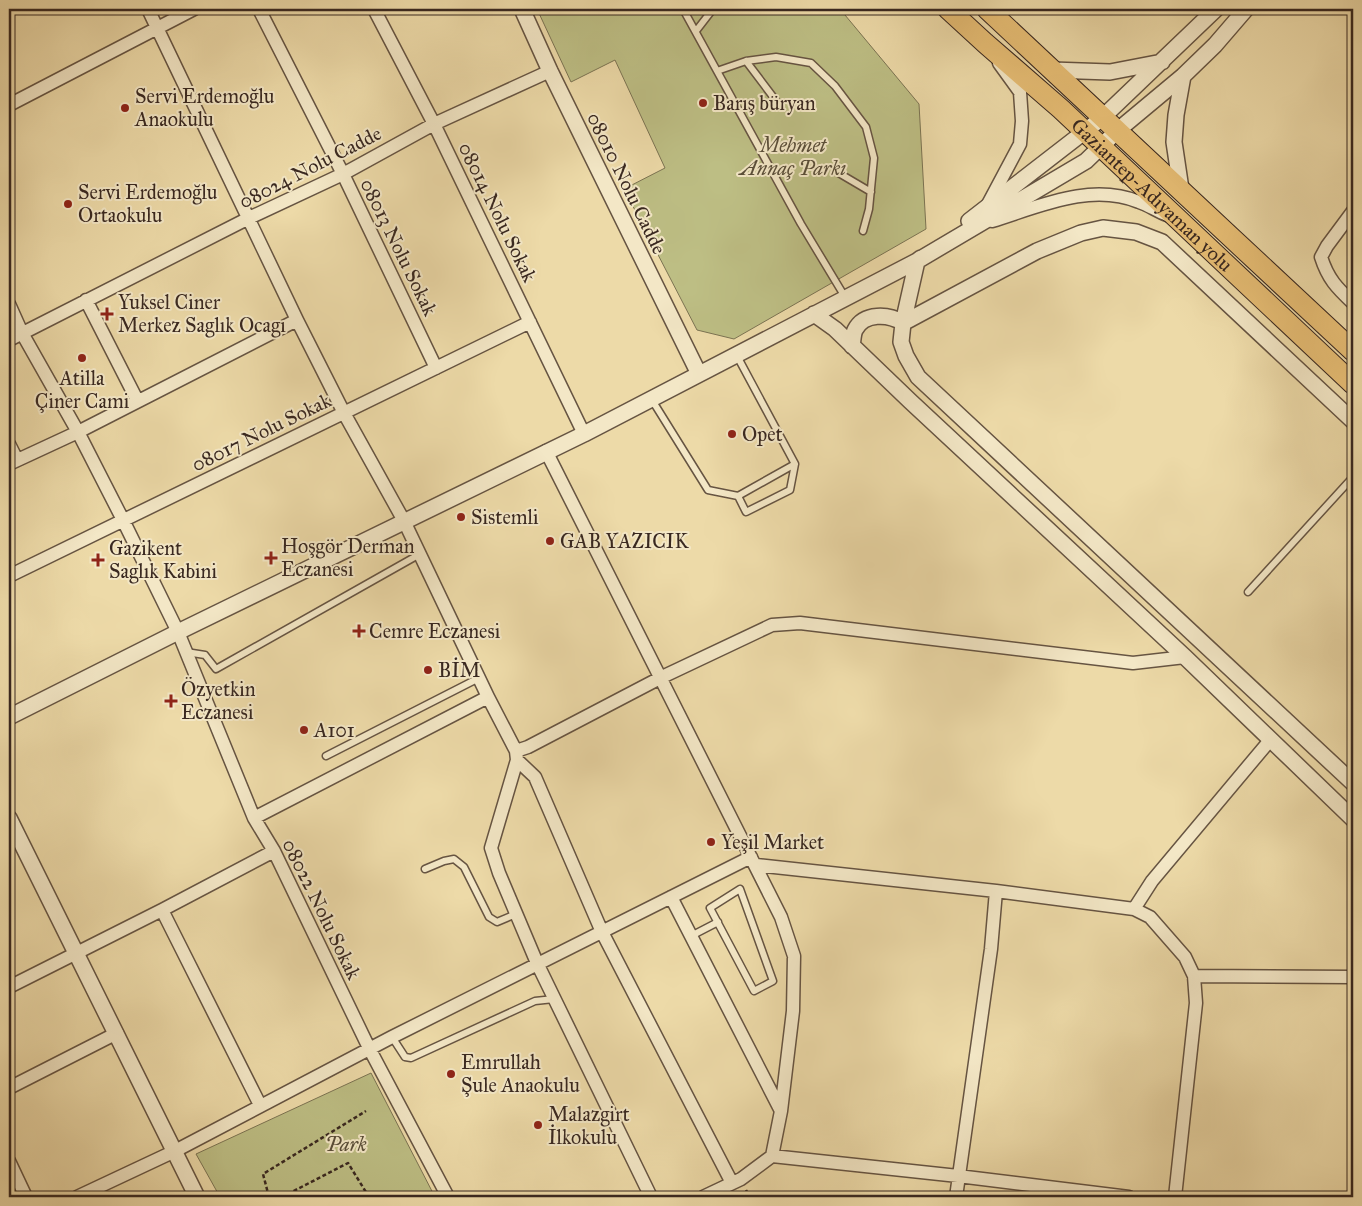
<svg xmlns="http://www.w3.org/2000/svg" width="1362" height="1206" font-family="'IM FELL Great Primer',serif">
<style>
.green{fill:#bdbe84;stroke:#7b7352}
.lines{fill:none;stroke-linecap:round;stroke-linejoin:round}
.service-casing{stroke:#665442;stroke-width:9}
.minor-casing{stroke:#665442;stroke-width:15}
.tertiary-casing{stroke:#665442;stroke-width:18}
.trunk-casing{stroke:#392820;stroke-width:22}
.path{stroke:#392820;stroke-width:2.5;stroke-dasharray:4 2.5;stroke-linecap:butt}
.service{stroke:#f3e7c6;stroke-width:6}
.minor{stroke:#f3e7c6;stroke-width:12}
.tertiary{stroke:#f3e7c6;stroke-width:15}
.trunk{stroke:#e6bd74;stroke-width:20}
.poi-dot{fill:#8f2418;stroke:#f3e7c6;stroke-width:2}
.labels{text-anchor:middle;stroke-width:4;stroke-linejoin:round;paint-order:stroke}
.poi-label{font-size:20px;fill:#392820;stroke:#f3e7c6;text-anchor:start}
.park-label{font-size:20px;font-style:italic;fill:#5a4e39;stroke:#f3e7c6}
.street-label{font-size:20px;fill:#392820;stroke:#f3e7c6}
</style>
<rect width="100%" height="100%" fill="#eddaa8"/>
<filter id="stains"><feTurbulence type="fractalNoise" baseFrequency=".004" numOctaves="4"/><feColorMatrix values="0 0 0 0 .2 0 0 0 0 .09 0 0 0 0 .02 0 0 0 .5 -.17"/></filter>
<radialGradient id="worn" r=".72"><stop offset=".6" stop-color="#630" stop-opacity="0"/><stop offset="1" stop-color="#630" stop-opacity=".3"/></radialGradient>
<path class="green" d="M537,9H840L919,104L926,229L734,339L697,330L624,189L665,168L615,60L571,82Z
M371,1073L435,1197H220L196,1154Z"/>
<g class="lines">
<defs>
<path id="service" d="M683,9L801,224L845,297
M696,31L713,9
M746,61L780,106
M717,71L746,61L776,57L811,63L835,86L866,127L874,158L869,209L863,231
M837,172L871,192
M652,400L708,490L738,496L795,464L736,354
M738,496L746,512L790,490L795,464
M1248,592L1353,477
M186,652L205,655L216,669L420,554
M326,756L479,678
M425,869L444,861L454,859L464,867L489,917L497,922L516,914
M740,889L773,981L754,991L710,908Z
M691,936L718,922
M392,1037L405,1057L411,1058L535,1001L554,999"/>
<path id="minor" d="M148,9L297,320L344,413L404,521L488,697L516,751L517,760L491,848L499,873L537,963L651,1197
M259,9L343,174L436,368
M374,9L434,124L584,434
M9,105L194,9
M987,206L1020,144L1022,121L1020,92L999,63
M1353,211L1327,246L1321,257C1328,279 1337,288 1353,303
M992,221C1038,207 1090,182 1139,202C1148,205 1157,211 1167,215
M86,300L137,400
M9,304L22,333L78,432L123,520L178,632L254,818L274,851L369,1048L448,1197
M9,340L249,218L343,174L434,124L550,71
M9,444L17,460
M546,451L781,917L794,956L793,1011L781,1111L772,1156L741,1179L703,1197
M9,464L78,432L297,320
M9,576L530,322
M516,751L528,747L662,677L772,625L800,623L1133,663L1185,657
M517,760L535,777L602,932L732,1183
M254,818L488,697
M756,865L996,891L991,949L956,1197
M996,891L1134,909L1150,917L1185,957L1194,976L1196,1003L1175,1197
M671,897L781,1111
M1134,909L1152,881L1271,739
M162,910L260,1105
M1194,976L1353,977
M9,987L162,910L274,851
M9,1088L117,1033
M772,1156L958,1176L1129,1197
M9,1161L26,1197
M77,1197L175,1151L392,1037L751,857"/>
<path id="tertiary" d="M522,9L550,71L699,374
M1052,70L1110,72L1162,62
M1181,189L1174,142L1176,115L1183,76
M969,221L1102,118L1216,9
M921,258L917,261L903,323L901,342L906,356L918,377L1353,783
M814,314L835,329L910,401L1185,657L1353,819
M903,323L1037,251L1081,233L1103,228L1136,232L1162,242L1353,421
M852,346C853,341 853,334 855,330C864,312 889,314 903,323
M9,717L178,632L584,434L917,261L1086,161L1117,131L1183,76L1215,45L1246,9
M9,818L197,1197"/>
<g id="trunk">
<path id="s1" d="M948,9L985,43L1061,109L1353,384"/>
<path d="M987,9C1108,123 1231,237 1353,351"/>
</g>
</defs>
<use href="#service" class="service-casing"/>
<use href="#minor" class="minor-casing"/>
<use href="#tertiary" class="tertiary-casing"/>
<use href="#trunk" class="trunk-casing"/>
<path class="path" d="M746,1190L750,1197
M269,1197L263,1174L366,1111
M282,1197L348,1163L369,1197"/>
<use href="#service" class="service"/>
<use href="#minor" class="minor"/>
<use href="#tertiary" class="tertiary"/>
<use href="#trunk" class="trunk"/>
</g>
<g class="poi-dot">
<circle cx="703" cy="103" r="5"/>
<circle cx="125" cy="108" r="5"/>
<circle cx="68" cy="204" r="5"/>
<path d="M104.5 306.5h5v5h5v5h-5v5h-5v-5h-5v-5h5z"/>
<circle cx="82" cy="358" r="5"/>
<circle cx="732" cy="434" r="5"/>
<circle cx="461" cy="517" r="5"/>
<circle cx="550" cy="541" r="5"/>
<path d="M268.5 550.5h5v5h5v5h-5v5h-5v-5h-5v-5h5z"/>
<path d="M95.5 552.5h5v5h5v5h-5v5h-5v-5h-5v-5h5z"/>
<path d="M356.5 623.5h5v5h5v5h-5v5h-5v-5h-5v-5h5z"/>
<circle cx="428" cy="670" r="5"/>
<path d="M168.5 693.5h5v5h5v5h-5v5h-5v-5h-5v-5h5z"/>
<circle cx="304" cy="730" r="5"/>
<circle cx="711" cy="842" r="5"/>
<circle cx="451" cy="1074" r="5"/>
<circle cx="538" cy="1125" r="5"/>
</g>
<g class="labels">
<g class="poi-label">
<text x="135" y="103">Servi Erdemoğlu<tspan x="135" dy="23">Anaokulu</tspan></text>
<text x="713" y="110">Barış büryan</text>
<text x="78" y="199">Servi Erdemoğlu<tspan x="78" dy="23">Ortaokulu</tspan></text>
<text x="118" y="309">Yuksel Ciner<tspan x="118" dy="23">Merkez Saglık Ocagı</tspan></text>
<text x="82" y="385" text-anchor="middle">Atilla<tspan x="82" dy="23">Çiner Cami</tspan></text>
<text x="742" y="441">Opet</text>
<text x="471" y="524">Sistemli</text>
<text x="560" y="548">GAB YAZICIK</text>
<text x="281" y="553">Hoşgör Derman<tspan x="281" dy="23">Eczanesi</tspan></text>
<text x="109" y="555">Gazikent<tspan x="109" dy="23">Saglık Kabini</tspan></text>
<text x="369" y="638">Cemre Eczanesi</text>
<text x="438" y="677">BİM</text>
<text x="181" y="696">Özyetkin<tspan x="181" dy="23">Eczanesi</tspan></text>
<text x="314" y="737">A101</text>
<text x="721" y="849">Yeşil Market</text>
<text x="461" y="1069">Emrullah<tspan x="461" dy="23">Şule Anaokulu</tspan></text>
<text x="548" y="1121">Malazgirt<tspan x="548" dy="23">İlkokulu</tspan></text>
</g>
<g class="park-label">
<text x="793" y="152">Mehmet<tspan x="793" dy="23">Annaç Parkı</tspan></text>
<text x="346" y="1151">Park</text>
</g>
<g class="street-label">
<text transform="translate(310 167) rotate(-27)" y="7">08024 Nolu Cadde</text>
<text transform="translate(627 183) rotate(64)" y="7">08010 Nolu Cadde</text>
<text dy="7" stroke="none"><textPath href="#s1" startOffset="276">Gaziantep-Adıyaman yolu</textPath></text>
<text transform="translate(498 212) rotate(64)" y="7">08014 Nolu Sokak</text>
<text transform="translate(399 247) rotate(64)" y="7">08013 Nolu Sokak</text>
<text transform="translate(261 432) rotate(-26)" y="7">08017 Nolu Sokak</text>
<text transform="translate(322 909) rotate(64)" y="7">08022 Nolu Sokak</text>
</g>
</g>
<rect width="1362" height="1206" fill="none" stroke="#eddaa8" stroke-width="30"/>
<rect x="10" y="10" width="1342" height="1186" fill="none" stroke="#392820" stroke-width="2.5"/>
<rect x="15" y="15" width="1332" height="1176" fill="none" stroke="#392820"/>
<rect width="100%" height="100%" filter="url(#stains)"/>
<rect width="100%" height="100%" fill="url(#worn)"/>
</svg>
